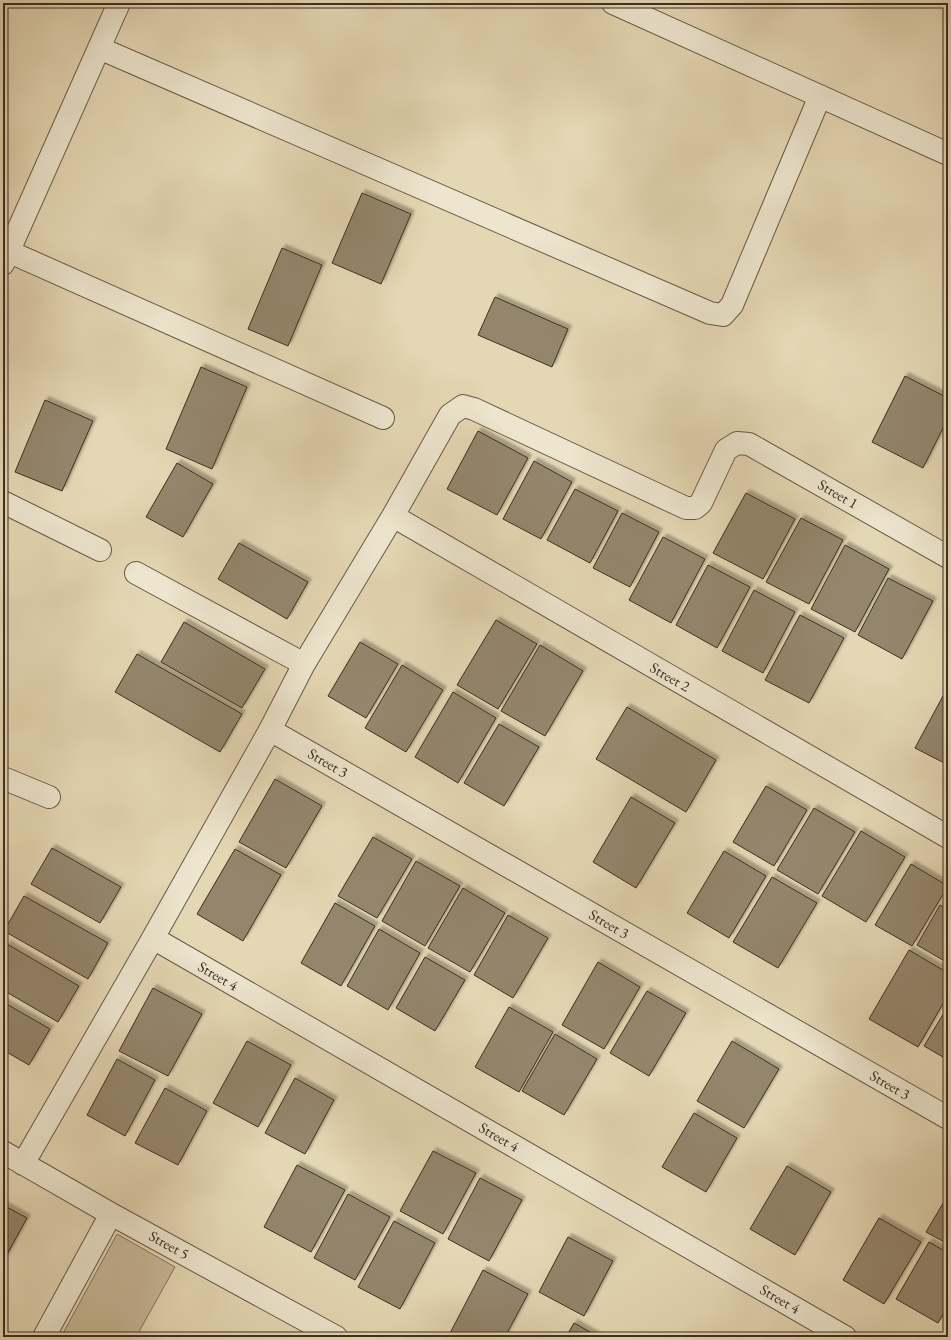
<svg xmlns="http://www.w3.org/2000/svg" width="951" height="1340" font-family="'EB Garamond',serif">
<style>
.green{fill:#c8ba9a;stroke:#83745e}
.building{fill:#94866d;stroke:#3e2f21;filter:url(#shadow)}
.lines{fill:none;stroke-linecap:round;stroke-linejoin:round}
.street-casing{stroke:#685946;stroke-width:24}
.street{stroke:#ede5ce;stroke-width:22}
.labels{text-anchor:middle;stroke-width:4;stroke-linejoin:round;paint-order:stroke}
.street-label{font-size:15px;fill:#3e2f21;stroke:#ede5ce}
</style>
<defs>
<filter id="shadow"><feDropShadow dx="3.5" dy="-3.5" stdDeviation="1" flood-color="#0004"/></filter>
</defs>
<rect width="100%" height="100%" fill="#e4d7b3"/>
<filter id="stains"><feTurbulence type="fractalNoise" baseFrequency=".005" numOctaves="4"/><feColorMatrix values="0 0 0 0 .2 0 0 0 0 .09 0 0 0 0 .02 0 0 0 .5 -.17"/></filter>
<radialGradient id="worn" r=".72"><stop offset=".6" stop-color="#630" stop-opacity="0"/><stop offset="1" stop-color="#630" stop-opacity=".3"/></radialGradient>
<path class="green" d="M117,1234L175,1267L136,1337H61Z"/>
<path class="building" d="M362,193L411,214L381,284L332,263Z
M282,248L322,265L288,346L248,329Z
M495,297L568,329L552,367L478,335Z
M201,367L247,387L212,469L166,449Z
M905,376L948,398V418L923,468L872,442Z
M45,400L93,421L62,491L15,472Z
M478,431L528,458L497,515L447,489Z
M534,461L572,482L541,539L503,519Z
M177,463L213,484L183,537L146,517Z
M575,489L618,511L590,563L547,540Z
M746,493L795,519L763,579L713,553Z
M622,513L659,532L630,587L593,568Z
M801,518L843,540L809,604L766,582Z
M663,537L705,559L671,623L629,600Z
M239,543L308,582L287,619L218,579Z
M845,545L889,569L855,632L811,609Z
M708,565L750,587L717,648L676,625Z
M888,578L933,601L902,659L858,635Z
M754,590L795,612L763,673L722,651Z
M800,615L844,638L809,703L765,680Z
M496,620L537,644L498,709L457,685Z
M184,622L265,669L242,708L161,662Z
M360,642L398,664L366,718L328,696Z
M540,645L583,671L545,736L501,711Z
M137,654L242,714L220,752L115,692Z
M402,665L443,690L406,752L365,728Z
M453,692L496,718L458,783L415,757Z
M943,696L948,699V765L915,748Z
M627,707L716,760L686,812L596,759Z
M499,724L539,747L504,806L464,783Z
M275,779L322,806L286,868L239,842Z
M766,786L807,810L774,866L733,842Z
M631,797L675,823L636,888L593,862Z
M814,808L855,832L818,894L777,870Z
M861,831L905,857L866,922L822,896Z
M373,837L412,859L377,918L338,896Z
M52,848L121,887L100,923L31,884Z
M235,849L281,875L243,941L197,914Z
M724,851L766,876L729,938L687,913Z
M416,861L460,886L425,946L382,921Z
M911,864L948,886L912,946L875,925Z
M772,877L817,903L778,968L733,942Z
M463,888L505,913L470,972L428,948Z
M24,896L108,943L88,979L4,931Z
M335,903L375,926L341,986L301,963Z
M940,905L948,910V963L917,945Z
M508,915L548,938L513,998L474,975Z
M379,929L420,953L388,1010L347,986Z
M7,944L79,986L58,1022L3,990V952Z
M909,950L948,973V995L918,1047L869,1019Z
M425,957L465,980L435,1031L396,1008Z
M598,962L640,987L604,1049L562,1025Z
M153,988L202,1014L168,1076L119,1051Z
M647,991L686,1013L649,1076L610,1053Z
M3,1002L50,1029L29,1065L3,1050Z
M948,1006V1060L924,1046Z
M509,1007L553,1032L519,1092L475,1067Z
M555,1034L597,1059L564,1115L522,1091Z
M247,1041L291,1065L258,1127L213,1103Z
M732,1041L779,1069L744,1128L697,1101Z
M117,1059L155,1080L125,1136L87,1115Z
M295,1078L334,1100L305,1154L265,1133Z
M165,1088L207,1111L178,1165L135,1143Z
M694,1113L737,1138L706,1192L662,1167Z
M433,1151L476,1173L443,1234L400,1211Z
M297,1165L345,1190L311,1252L264,1227Z
M787,1166L831,1192L795,1255L750,1229Z
M480,1178L522,1200L489,1261L448,1239Z
M348,1194L390,1217L355,1280L314,1258Z
M948,1195V1244L926,1232Z
M3,1205L27,1218L3,1262Z
M879,1218L921,1242L884,1304L843,1280Z
M394,1221L435,1243L400,1309L358,1287Z
M568,1237L613,1261L584,1316L539,1292Z
M929,1242L948,1253V1306L938,1323L896,1299Z
M483,1270L528,1294L505,1337H448Z
M574,1323L599,1337H566Z"/>
<g class="lines">
<defs>
<path id="street" d="M613,3L948,154
M99,48L710,313L723,315L732,305L820,96
M3,249L383,418
M3,264L119,3
M3,502L100,550
M393,516L948,837
M136,573L304,664
M270,730L948,1118
M3,778L49,797
M153,938L845,1337
M3,1152L111,1214L336,1337
M23,1164L153,938L270,730L304,664L393,516L450,415L463,406L474,409L686,508H695L701,503L726,450L737,443L749,444L948,557
M44,1337L111,1214"/>
</defs>
<use href="#street" class="street-casing"/>
<use href="#street" class="street"/>
</g>
<g class="labels">
<g class="street-label">
<text transform="translate(838 494) rotate(30)" y="5">Street 1</text>
<text transform="translate(670 677) rotate(30)" y="5">Street 2</text>
<text transform="translate(328 763) rotate(30)" y="5">Street 3</text>
<text transform="translate(609 924) rotate(30)" y="5">Street 3</text>
<text transform="translate(218 976) rotate(30)" y="5">Street 4</text>
<text transform="translate(890 1085) rotate(30)" y="5">Street 3</text>
<text transform="translate(499 1137) rotate(30)" y="5">Street 4</text>
<text transform="translate(169 1245) rotate(29)" y="5">Street 5</text>
<text transform="translate(780 1299) rotate(30)" y="5">Street 4</text>
</g>
</g>
<rect width="951" height="1340" fill="none" stroke="#e4d7b3" stroke-width="16"/>
<rect x="4" y="4" width="943" height="1332" fill="none" stroke="#3e2f21" stroke-width="2"/>
<rect x="8" y="8" width="935" height="1324" fill="none" stroke="#3e2f21"/>
<rect width="100%" height="100%" filter="url(#stains)"/>
<rect width="100%" height="100%" fill="url(#worn)"/>
</svg>
